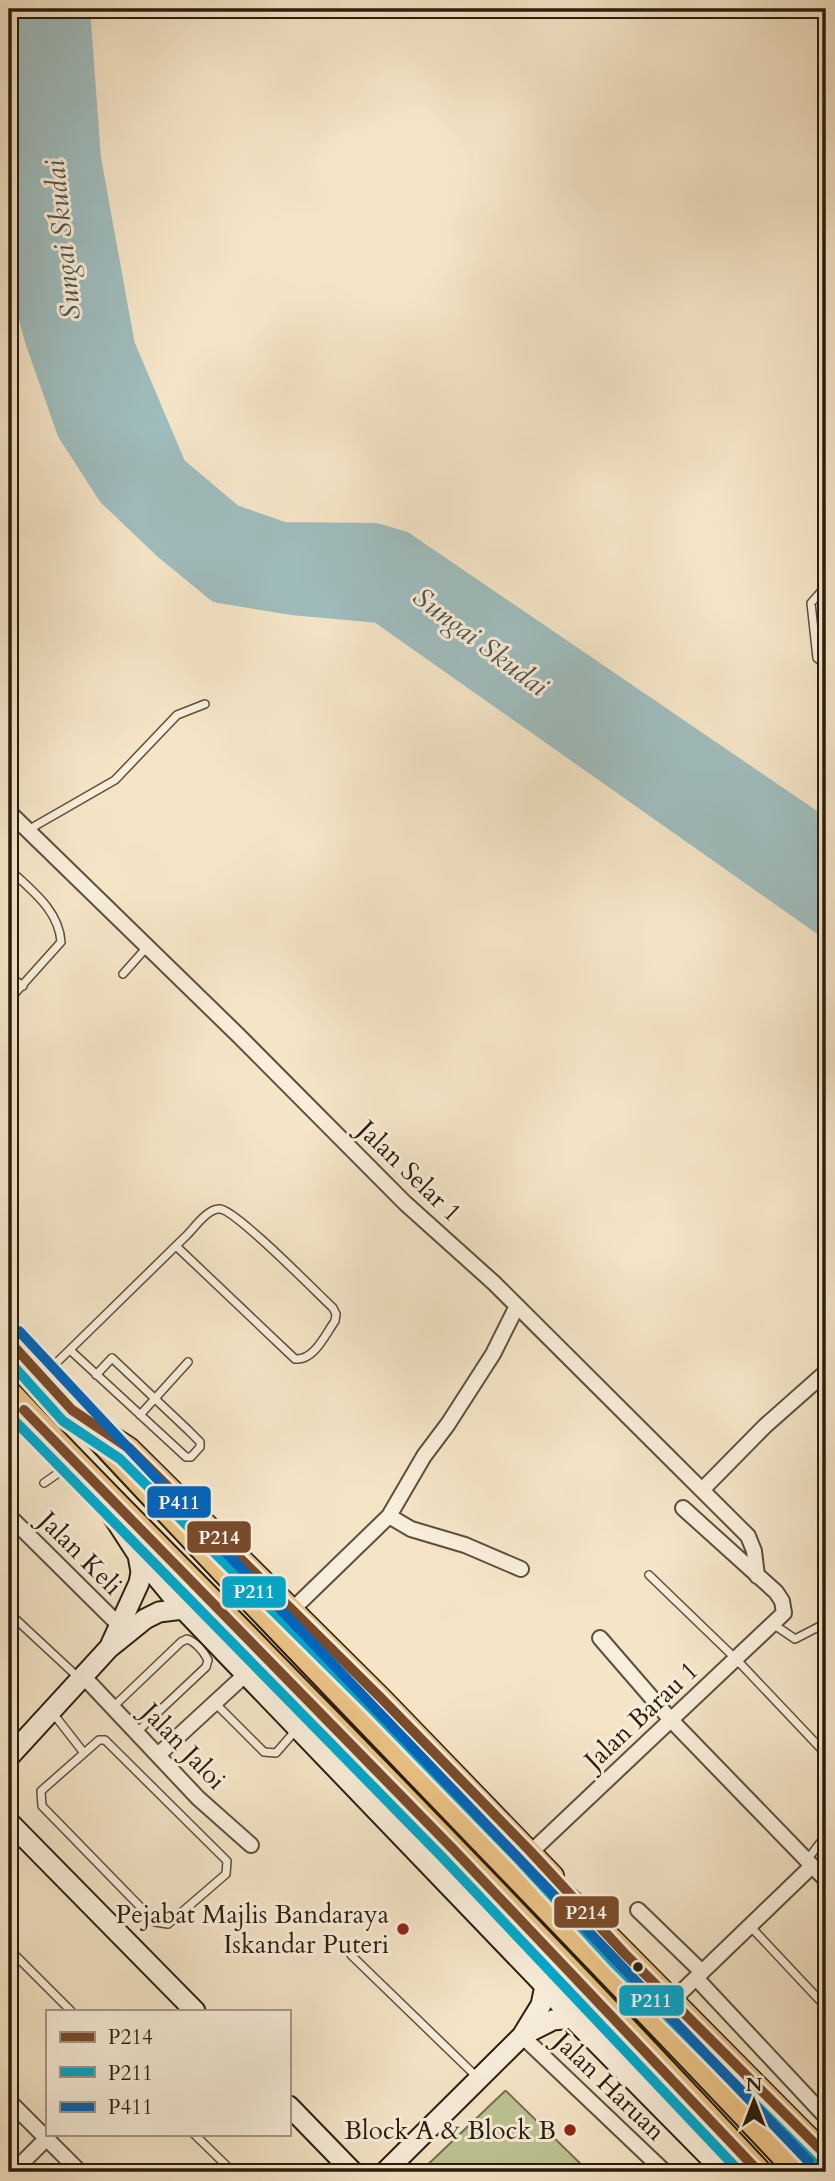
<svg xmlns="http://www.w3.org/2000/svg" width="835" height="2181" font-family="Cardo,serif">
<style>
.green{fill:#bdc494;stroke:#737050;stroke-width:2}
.water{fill:#9fbdbe;stroke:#707d77;stroke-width:2}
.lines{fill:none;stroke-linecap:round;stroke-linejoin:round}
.river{stroke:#9fbdbe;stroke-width:28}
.lane-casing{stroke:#5c4f3c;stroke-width:10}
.street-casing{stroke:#5c4f3c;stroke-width:18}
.secondary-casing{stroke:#291d0d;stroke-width:23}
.primary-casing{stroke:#291d0d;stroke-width:24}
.highway-casing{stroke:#291d0d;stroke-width:28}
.lane{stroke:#f8eedb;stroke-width:7}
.street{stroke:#f8eedb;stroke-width:14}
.secondary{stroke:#f8eedb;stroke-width:19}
.primary{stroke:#eac284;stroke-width:21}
.highway{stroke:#eac284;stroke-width:24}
.bus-1-casing{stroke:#f8eedb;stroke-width:16}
.bus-2-casing{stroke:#f8eedb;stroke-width:16}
.bus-3-casing{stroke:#f8eedb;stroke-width:16}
.bus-1{stroke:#7a4b2a;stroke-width:10}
.bus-2{stroke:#00a9ce;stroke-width:10}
.bus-3{stroke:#0065bd;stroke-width:10}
.poi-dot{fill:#8f2418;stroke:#f8eedb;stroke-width:2.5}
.bus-dot{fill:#291d0d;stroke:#f8eedb;stroke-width:2.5}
.labels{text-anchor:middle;stroke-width:6;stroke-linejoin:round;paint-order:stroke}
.street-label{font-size:26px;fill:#291d0d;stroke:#f8eedb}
.poi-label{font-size:26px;fill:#291d0d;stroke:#f8eedb;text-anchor:end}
.water-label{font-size:28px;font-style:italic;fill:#52554b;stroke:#f8eedb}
.line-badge{stroke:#f8eedb;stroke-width:2.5}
.badge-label{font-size:19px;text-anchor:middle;font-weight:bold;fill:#fff}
</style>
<rect width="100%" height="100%" fill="#f5e5c7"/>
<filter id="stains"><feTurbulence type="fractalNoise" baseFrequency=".00286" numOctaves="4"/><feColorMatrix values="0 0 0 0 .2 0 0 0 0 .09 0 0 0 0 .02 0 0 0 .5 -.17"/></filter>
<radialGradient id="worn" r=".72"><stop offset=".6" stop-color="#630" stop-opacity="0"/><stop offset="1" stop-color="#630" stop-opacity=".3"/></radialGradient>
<path class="green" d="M506,2091L589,2172H420L505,2091Z"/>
<path class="water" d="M9,9H76L87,159L121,346L173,469L231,518L283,536L375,537L402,545L826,834V923L380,609L292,601L219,589L169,548L111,493L71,431L39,340L32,314L9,50Z"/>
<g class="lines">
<path class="river" d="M76,9L87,159L121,346L173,469L231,518L283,536L375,537L402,545L826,834
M9,50L32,314L39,340L71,431L111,493L169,548L219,589L292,601L380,609L826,923"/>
<defs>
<path id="lane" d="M826,586L811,603L817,658L826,665
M28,830L115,780L177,715L205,704
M9,869C31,890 59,910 61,942L9,1000
M123,974L147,947
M9,976L23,986
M70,1350L186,1457H191L200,1447V1442L188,1430L112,1358L96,1375
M45,1374C92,1328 140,1281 187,1235C195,1227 208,1208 220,1209C236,1210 316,1292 333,1308L336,1314L335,1321C325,1335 314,1361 295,1359L176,1246
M140,1415L188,1362
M44,1483L70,1465
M649,1575L736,1659L826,1754
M9,1613L80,1679
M773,1624L795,1639L826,1623
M216,1704L264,1752L276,1753L296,1730
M113,1707L181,1642L187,1639C196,1642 204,1652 208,1660L206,1667L137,1732
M52,1712L84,1753
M99,1740H105L227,1861L226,1874L168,1924L155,1922L42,1806L41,1791Z
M807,1860L826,1835
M750,1926L826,2007
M9,1949L71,2011
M351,1955L478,2078
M194,2134L233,2172"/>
<path id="street" d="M9,812L238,1035L405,1203L494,1283L748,1536L754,1551L757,1576
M702,1490L765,1426L826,1372
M9,1516L119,1625
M389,1516L411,1529L465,1545L521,1569
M292,1610L389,1516L424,1456L448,1424L493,1354L517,1306
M600,1638L671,1720L826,1880
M84,1677L198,1798L251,1845
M158,1755L246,1674
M531,1852L784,1613L782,1601L776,1592L683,1508
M638,1910L702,1972
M696,1978L826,2117
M673,2000L812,1866
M522,2036L665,2172
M9,2101L80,2172
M13,2172L46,2139"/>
<path id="secondary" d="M105,1504L138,1555L183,1609L545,1986L572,2018L724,2172
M111,1644L139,1583L141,1572L138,1555
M9,1757L109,1648L145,1619L159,1612L183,1609
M9,1822L195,2011
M523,2035L553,2020L572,2018
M289,2106L353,2172
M385,2172L522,2036L541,2005L545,1986"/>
<path id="primary" d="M95,1426L129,1448L381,1698L553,1876
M591,1918L826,2155"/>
<path id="highway" d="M9,1341C267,1623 537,1893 799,2172
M9,1393C93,1483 181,1569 267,1658C433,1827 597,1998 759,2172
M526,1864L601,1929"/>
</defs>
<use href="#lane" class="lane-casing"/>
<use href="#street" class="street-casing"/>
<use href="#secondary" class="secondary-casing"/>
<use href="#primary" class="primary-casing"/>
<use href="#highway" class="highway-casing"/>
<use href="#lane" class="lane"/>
<use href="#street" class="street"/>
<use href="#secondary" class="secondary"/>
<use href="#primary" class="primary"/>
<use href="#highway" class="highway"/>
<defs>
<path id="bus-1" d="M9,1341L72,1410L129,1448L381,1698L531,1852L625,1954L826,2155
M24,1410L453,1849L759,2172"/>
<path id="bus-2" d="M9,1361L63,1421L120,1459L371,1708L521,1862L615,1964L816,2165
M14,1420L443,1858L740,2172"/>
<path id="bus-3" d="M19,1331L215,1541L809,2162"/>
</defs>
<use href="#bus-1" class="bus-1-casing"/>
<use href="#bus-2" class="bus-2-casing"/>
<use href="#bus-3" class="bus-3-casing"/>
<use href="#bus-1" class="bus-1"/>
<use href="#bus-2" class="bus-2"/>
<use href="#bus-3" class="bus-3"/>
</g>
<g class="poi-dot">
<circle cx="403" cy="1929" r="7"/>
<circle cx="570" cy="2130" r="7"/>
</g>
<circle class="bus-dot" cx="638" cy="1967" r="6"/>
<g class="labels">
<g class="street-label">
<text transform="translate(410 1171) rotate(44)" y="9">Jalan Selar 1</text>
<text transform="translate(81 1553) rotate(45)" y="9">Jalan Keli</text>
<text transform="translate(641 1715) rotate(-43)" y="9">Jalan Barau 1</text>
<text transform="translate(184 1746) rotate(46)" y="9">Jalan Jaloi</text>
<text transform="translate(610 2086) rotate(44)" y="9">Jalan Haruan</text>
</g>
<g class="poi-label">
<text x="389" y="1923">Pejabat Majlis Bandaraya<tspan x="389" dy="30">Iskandar Puteri</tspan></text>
<text x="556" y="2139">Block A &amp; Block B</text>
</g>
<g class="water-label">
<text transform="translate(62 240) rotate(-96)" y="10">Sungai Skudai</text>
<text transform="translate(481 641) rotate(37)" y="10">Sungai Skudai</text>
</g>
</g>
<g class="line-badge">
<rect x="146" y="1485" width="66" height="34" rx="7" fill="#0065bd"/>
<rect x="186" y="1520" width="66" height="34" rx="7" fill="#7a4b2a"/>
<rect x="221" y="1575" width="66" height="34" rx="7" fill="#00a9ce"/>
<rect x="553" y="1895" width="67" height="34" rx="7" fill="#7a4b2a"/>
<rect x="618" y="1984" width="67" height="33" rx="7" fill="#00a9ce"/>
</g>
<g class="badge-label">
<text x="179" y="1509">P411</text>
<text x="219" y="1544">P214</text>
<text x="254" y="1598">P211</text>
<text x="586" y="1919">P214</text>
<text x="651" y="2007">P211</text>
</g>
<rect width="835" height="2181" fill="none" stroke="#f5e5c7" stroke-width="35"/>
<rect x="10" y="10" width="814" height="2160" fill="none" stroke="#291d0d" stroke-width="3.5"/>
<rect x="18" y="18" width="800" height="2146" fill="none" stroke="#291d0d" stroke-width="2"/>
<rect x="46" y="2010" width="245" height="126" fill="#f8eedb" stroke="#a59a89" stroke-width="2"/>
<rect x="60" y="2032" width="35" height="10" fill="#7a4b2a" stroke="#a59a89" stroke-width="2"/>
<text x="108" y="2044" font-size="21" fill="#291d0d">P214</text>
<rect x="60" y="2067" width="35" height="10" fill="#00a9ce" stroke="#a59a89" stroke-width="2"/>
<text x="108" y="2080" font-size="21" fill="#291d0d">P211</text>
<rect x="60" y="2102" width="35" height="10" fill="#0065bd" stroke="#a59a89" stroke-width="2"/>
<text x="108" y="2114" font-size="21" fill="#291d0d">P411</text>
<g transform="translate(754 2101)" stroke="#f8eedb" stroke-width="5" paint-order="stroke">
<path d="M0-5L12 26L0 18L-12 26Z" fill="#291d0d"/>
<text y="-10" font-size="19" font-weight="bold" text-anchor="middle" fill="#291d0d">N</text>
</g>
<rect width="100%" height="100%" filter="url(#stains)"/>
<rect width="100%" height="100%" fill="url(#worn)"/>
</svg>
